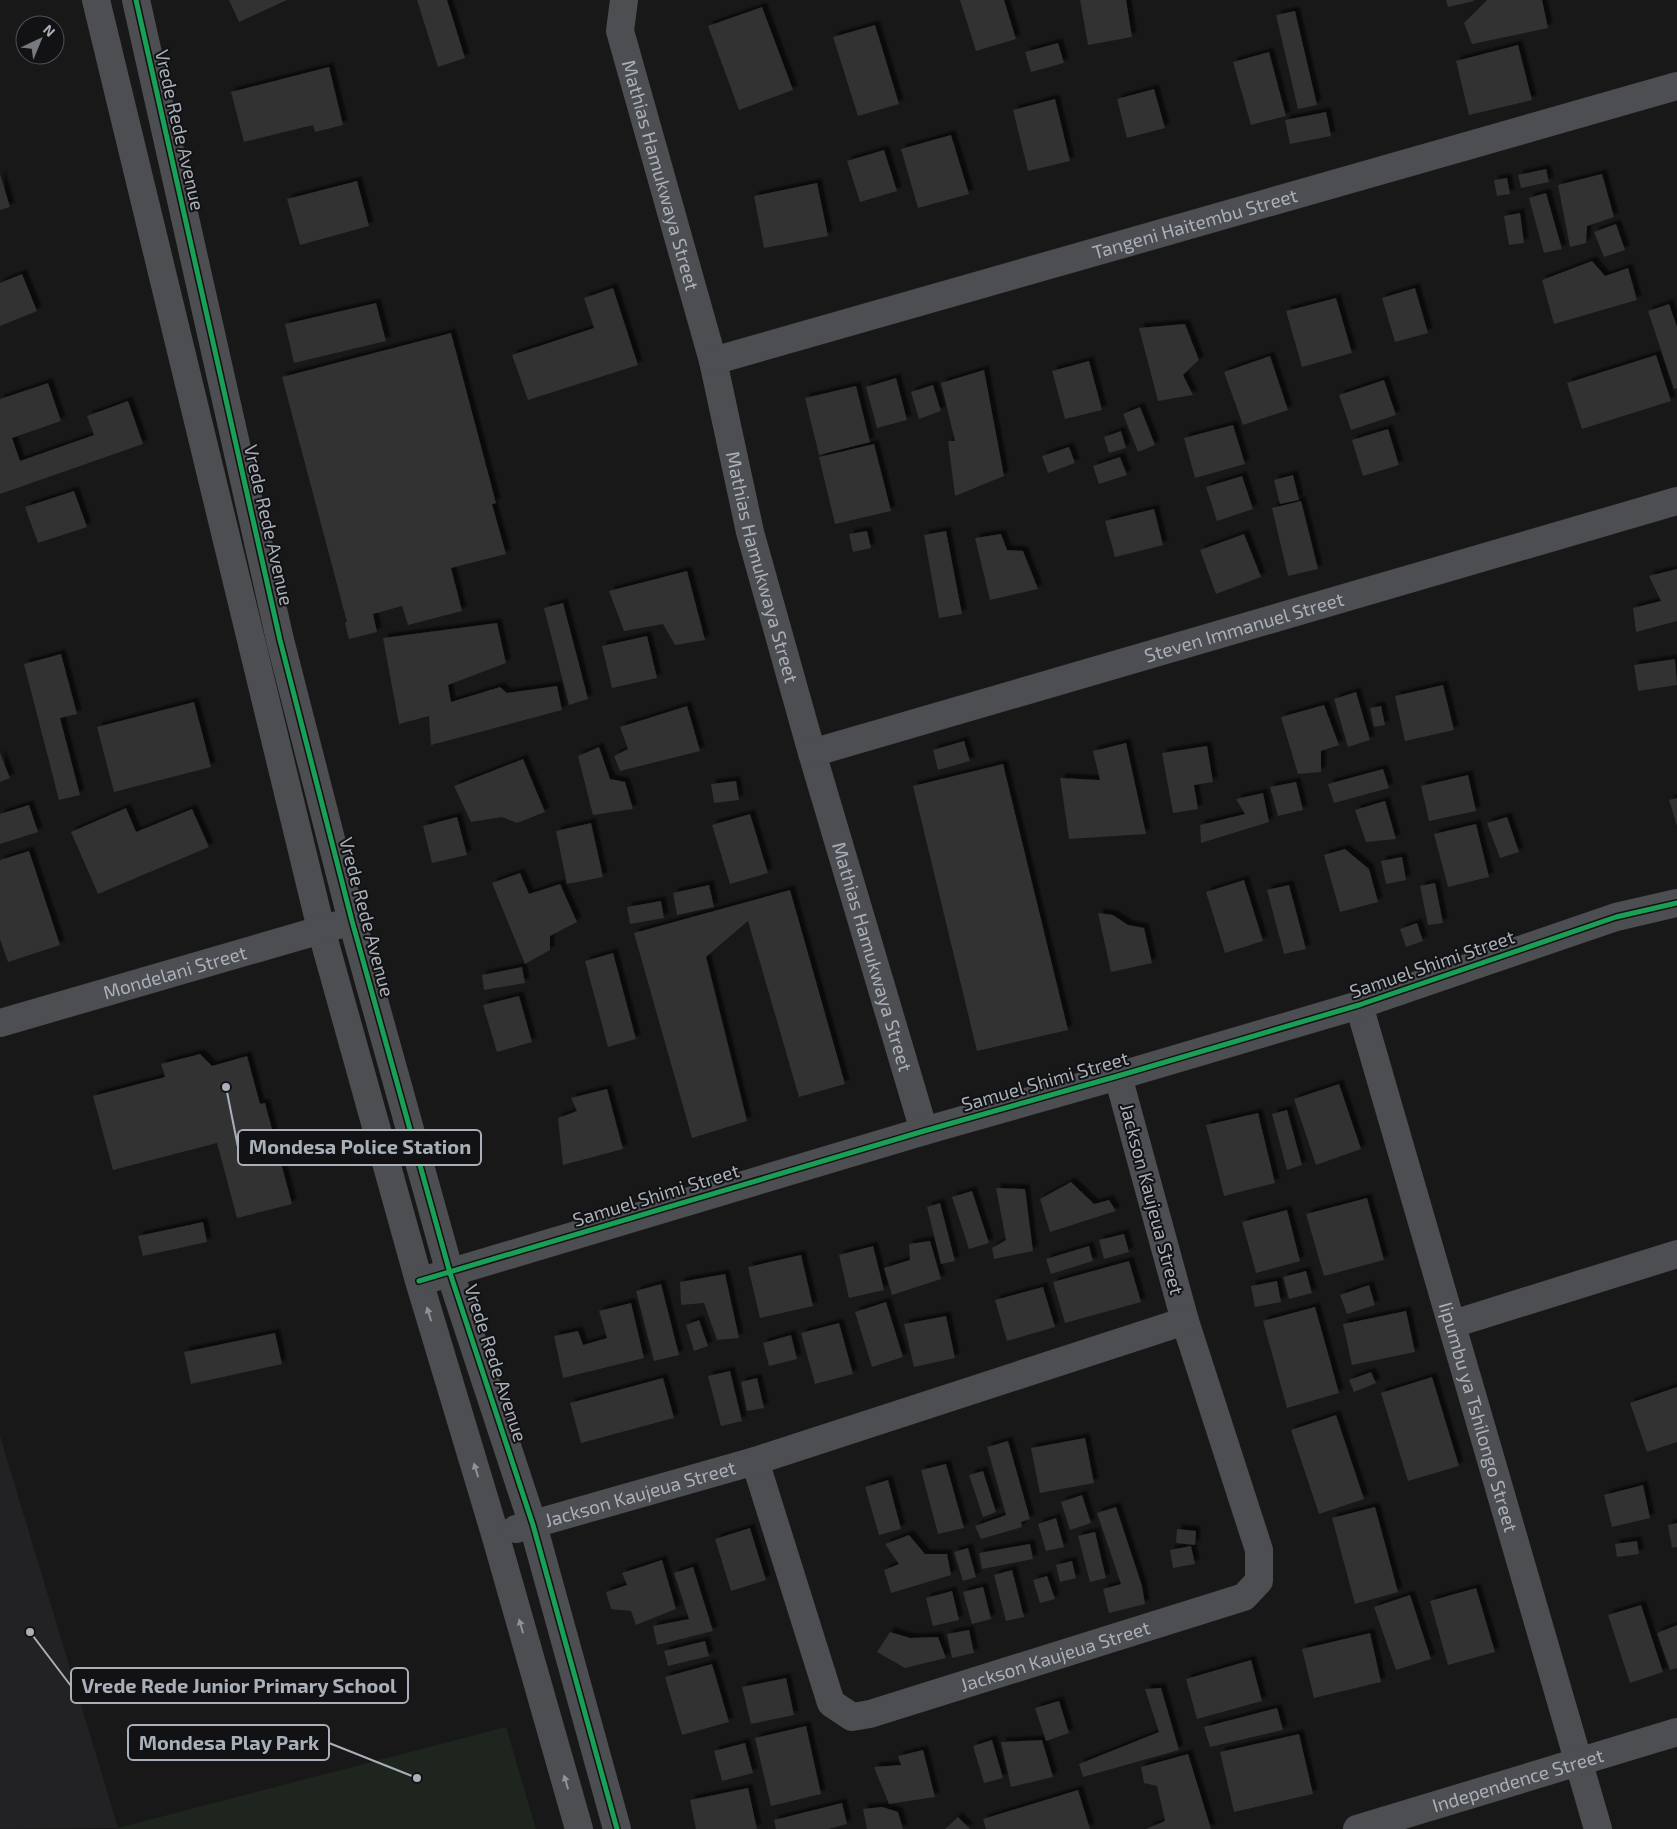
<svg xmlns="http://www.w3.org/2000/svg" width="1677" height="1829" font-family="'Exo 2',sans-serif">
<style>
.built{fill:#222224}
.green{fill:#1e251e}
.building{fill:#313132;filter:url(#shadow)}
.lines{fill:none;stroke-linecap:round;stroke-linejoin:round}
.minor{stroke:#4c4e51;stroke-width:28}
.cycleway-casing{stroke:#121214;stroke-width:8}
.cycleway{stroke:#1a9f57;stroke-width:5}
.oneway{fill:#8d939a}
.labels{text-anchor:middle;stroke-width:4;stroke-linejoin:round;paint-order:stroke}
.street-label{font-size:19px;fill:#a9b0b9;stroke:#121214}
.leader{fill:none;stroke:#a9b0b9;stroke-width:2}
.callout-dot{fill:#a9b0b9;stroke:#121214;stroke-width:2}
.callout{fill:#121214;stroke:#a9b0b9;stroke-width:2}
.callout-label{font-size:20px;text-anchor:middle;font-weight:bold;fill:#a9b0b9}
</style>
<defs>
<filter id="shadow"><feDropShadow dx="4.5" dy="-4.5" stdDeviation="1" flood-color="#0009"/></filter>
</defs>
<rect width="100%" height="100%" fill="#181818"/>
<path class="built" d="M0,1436L118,1828L0,1829Z"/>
<path class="green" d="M506,1727L536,1829H114Z"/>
<path class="building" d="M229,0H287L239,22Z
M417,0H447L465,58L438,67Z
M960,0H1004L1016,39L976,51Z
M1080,0H1126L1132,37L1088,45Z
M1446,0H1473L1474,1L1448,7Z
M1487,0H1542L1548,28L1472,44L1464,23Z
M762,7L793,90L739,110L708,26Z
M1295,11L1317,105L1298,109L1276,15Z
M875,25L899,104L858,116L833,37Z
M1058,43L1064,63L1031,72L1025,52Z
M1518,45L1532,100L1469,115L1456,61Z
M1269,52L1286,116L1251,125L1233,62Z
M329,67L343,125L315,132L313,125L244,142L231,92Z
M1154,89L1165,128L1127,138L1117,99Z
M1055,99L1070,161L1028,171L1013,110Z
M1326,112L1331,136L1290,144L1285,120Z
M951,135L969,194L918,208L901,149Z
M884,150L897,191L860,202L847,161Z
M1546,169L1549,182L1521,188L1518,175Z
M0,174L10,207L0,210Z
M1602,174L1614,217L1587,226L1586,243L1570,247L1558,185Z
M1507,178L1510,194L1497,196L1494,180Z
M357,181L369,226L300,245L287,199Z
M817,183L828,236L764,248L754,196Z
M1546,193L1562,249L1544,253L1529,198Z
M1520,213L1524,243L1509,245L1504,216Z
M1616,224L1625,250L1604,257L1594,232Z
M1592,261L1605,276L1628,268L1637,300L1554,324L1542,280Z
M22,274L37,311L0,326V283Z
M613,288L638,365L528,400L512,355L594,328L584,298Z
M1415,288L1428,333L1395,342L1382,298Z
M1336,298L1352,353L1302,367L1286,311Z
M376,303L386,341L294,363L285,324Z
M1669,304L1677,327V388L1674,389L1648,311Z
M1185,324L1199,360L1183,375L1193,395L1158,401L1139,328Z
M451,333L496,503L492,504L506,554L451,568L462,611L408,625L402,606L373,614L377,632L349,639L345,623L347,622L282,377Z
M1656,355L1671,401L1582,429L1567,383Z
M1270,356L1288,410L1243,425L1224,372Z
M1089,361L1102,410L1065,419L1052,371Z
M984,370L1004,476L955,496L948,441H955L941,383Z
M896,378L907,420L877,428L866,387Z
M1384,380L1396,415L1351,430L1339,395Z
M48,383L61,421L12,438L20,461L94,435L87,416L128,401L143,444L0,494V399Z
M933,385L941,411L919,419L911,392Z
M856,386L870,442L819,455L805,398Z
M1140,407L1155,445L1138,452L1123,414Z
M1233,425L1245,464L1195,478L1184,438Z
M1388,429L1399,465L1363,476L1352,440Z
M1121,431L1126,448L1109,453L1104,437Z
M874,444L891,511L835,524L819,457Z
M1069,447L1075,463L1048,473L1042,456Z
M1120,457L1127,475L1099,484L1093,466Z
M1293,475L1299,500L1280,504L1274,480Z
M1242,476L1253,509L1217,521L1206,487Z
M74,491L87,527L38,543L25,507Z
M1301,501L1318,569L1288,576L1272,508Z
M1154,509L1163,545L1115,557L1105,521Z
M867,531L871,548L853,552L849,534Z
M946,531L962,614L939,618L924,535Z
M1001,534L1007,550L1023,551L1038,589L990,600L975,538Z
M1244,534L1261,577L1216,594L1200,550Z
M1677,569V621L1636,632L1633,608L1661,601L1649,576Z
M687,571L705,640L675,645L663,624L624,631L609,591Z
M563,603L588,699L569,705L544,608Z
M497,623L506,663L448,685L451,702L500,687L507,693L557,686L562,710L431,745L429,716L399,724L383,638Z
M647,636L657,678L612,688L602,646Z
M61,654L77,714L60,718L80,795L59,800L24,664Z
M1675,659L1677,685L1638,691L1634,665Z
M1443,685L1454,730L1405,741L1395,696Z
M1356,692L1370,740L1348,747L1334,699Z
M194,702L211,767L114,792L97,727Z
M1324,705L1339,745L1321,751V772L1298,774L1281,717Z
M687,706L700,751L620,771L614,756L628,749L620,727Z
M1381,706L1385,725L1374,727L1370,708Z
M964,741L970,761L938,770L933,750Z
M1126,743L1146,834L1069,839L1060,778L1100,780L1093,751Z
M1207,746L1213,782L1194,785L1198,809L1173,813L1162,753Z
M599,747L610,779L625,782L633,809L593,815L578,756Z
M0,753L10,778L0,782Z
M523,759L545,812L517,823L502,817L471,822L454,786Z
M1003,764L1068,1030L977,1051L913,786Z
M1383,769L1389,788L1334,803L1328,784Z
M1468,775L1476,811L1429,821L1421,786Z
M736,781L739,800L714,803L711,784Z
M1296,782L1303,810L1278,816L1270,787Z
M1263,793L1269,822L1201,843L1200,825L1245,814L1236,799Z
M1677,798V826L1669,800Z
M1385,801L1396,839L1366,842L1355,810Z
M29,805L38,832L0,844V814Z
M126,808L136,832L192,809L209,847L98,894L71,832Z
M750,814L768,873L730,884L712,825Z
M457,817L467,855L432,863L423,826Z
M1507,817L1519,852L1500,858L1487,823Z
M591,823L603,877L567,884L556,831Z
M1476,824L1489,877L1448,887L1434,834Z
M1345,849L1369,869L1378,902L1340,912L1324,855Z
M29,851L60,945L8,962L0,939V860Z
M1402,857L1406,880L1386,884L1381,861Z
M520,873L529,894L560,884L577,922L550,936V950L525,964L492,883Z
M1244,880L1263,941L1225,953L1206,892Z
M1435,883L1443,923L1428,925L1420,886Z
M709,885L714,907L677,915L673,893Z
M1289,885L1306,949L1284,954L1267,890Z
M790,890L845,1084L799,1097L748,921L706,957L747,1121L692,1138L634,933Z
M661,901L664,918L630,924L627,907Z
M1098,913L1113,915L1128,925L1144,928L1152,963L1111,972Z
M1417,923L1423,941L1406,947L1400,929Z
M613,953L636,1039L608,1047L585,961Z
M522,967L525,983L484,990L482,975Z
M519,996L532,1042L497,1052L483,1005Z
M200,1054L212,1066L247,1056L260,1104L265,1103L292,1204L237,1218L217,1143L113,1170L93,1096L165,1077L161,1064Z
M1339,1084L1361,1149L1316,1165L1294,1099Z
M607,1089L623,1149L563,1165L558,1118L577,1111L571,1098Z
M1287,1110L1302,1165L1287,1170L1272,1114Z
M1258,1113L1275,1183L1224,1196L1206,1125Z
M1071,1182L1094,1204L1109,1200L1116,1211L1050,1232L1040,1199Z
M996,1188L1025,1189L1033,1251L994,1259L992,1248L1006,1240Z
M972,1191L989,1243L969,1249L952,1197Z
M1367,1198L1384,1260L1324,1276L1306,1214Z
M940,1203L955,1261L941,1264L927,1207Z
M1287,1210L1300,1261L1256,1273L1242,1222Z
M203,1222L207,1242L143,1256L138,1236Z
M1124,1234L1129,1252L1104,1259L1099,1240Z
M930,1241L941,1279L892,1295L884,1268L910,1260L909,1244Z
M873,1246L884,1290L849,1298L839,1255Z
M1089,1246L1093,1261L1051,1274L1046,1259Z
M801,1255L813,1306L760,1318L748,1267Z
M1129,1261L1141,1302L1065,1323L1053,1282Z
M1306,1271L1312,1293L1289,1299L1283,1277Z
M725,1274L739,1338L717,1340L704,1303L681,1305L680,1282Z
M1277,1281L1281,1302L1255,1307L1251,1286Z
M661,1284L679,1355L654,1361L636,1291Z
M1369,1285L1375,1305L1347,1314L1340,1295Z
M1043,1287L1055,1327L1007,1341L995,1300Z
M886,1302L903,1357L872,1367L855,1312Z
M631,1303L644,1358L563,1378L554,1336L578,1331L583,1345L607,1338L599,1311Z
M1315,1307L1339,1393L1287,1408L1263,1321Z
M1406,1311L1415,1352L1352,1365L1343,1324Z
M946,1316L955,1358L914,1367L904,1324Z
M699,1320L708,1346L694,1351L686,1325Z
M839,1323L853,1374L815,1384L801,1333Z
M275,1333L282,1364L191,1384L184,1352Z
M791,1335L797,1359L769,1366L763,1343Z
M730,1371L742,1421L721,1426L708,1376Z
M1371,1372L1376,1383L1354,1392L1349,1380Z
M1432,1377L1459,1466L1408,1481L1381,1393Z
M663,1378L674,1418L581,1443L570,1403Z
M757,1378L764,1408L747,1411L741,1382Z
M1677,1387V1442L1647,1452L1630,1403Z
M1336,1415L1364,1499L1319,1514L1291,1430Z
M1085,1438L1094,1483L1040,1493L1031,1448Z
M1008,1441L1030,1519L1021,1522L1022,1527L981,1539L975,1526L1006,1515L987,1447Z
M946,1464L964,1528L938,1534L921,1470Z
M983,1471L996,1512L983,1517L969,1475Z
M888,1480L901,1529L879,1535L865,1487Z
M1643,1485L1650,1518L1612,1527L1604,1495Z
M1082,1495L1091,1523L1070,1530L1061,1502Z
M1116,1507L1142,1586L1145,1604L1109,1613L1103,1589L1121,1584L1097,1513Z
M1375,1507L1398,1592L1355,1604L1332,1518Z
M1056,1518L1064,1547L1046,1551L1038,1524Z
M1677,1523V1547L1672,1548L1668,1525Z
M750,1528L766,1580L731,1591L715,1539Z
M1177,1529L1196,1531L1195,1545L1176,1543Z
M1095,1532L1106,1578L1090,1582L1078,1536Z
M909,1535L925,1554H947L951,1575L891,1593L884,1570L899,1564L885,1544Z
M1637,1541L1639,1554L1617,1557L1615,1544Z
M1030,1544L1033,1559L982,1569L979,1553Z
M1191,1546L1195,1564L1173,1568L1170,1550Z
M968,1548L976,1577L963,1581L954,1552Z
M662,1560L676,1609L636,1625L631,1611L611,1609L606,1592L627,1585L622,1573Z
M1072,1561L1076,1578L1060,1582L1056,1565Z
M693,1567L713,1631L657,1645L653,1626L689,1619L674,1573Z
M1012,1570L1024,1617L1006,1621L994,1575Z
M1047,1576L1055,1599L1040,1603L1033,1580Z
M983,1587L991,1619L972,1624L963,1592Z
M1476,1588L1495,1652L1448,1665L1430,1601Z
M952,1591L959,1620L933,1626L926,1598Z
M1410,1595L1431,1659L1396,1670L1374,1607Z
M1641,1605L1663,1672L1630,1683L1608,1615Z
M1677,1625V1668L1670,1670L1657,1633Z
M969,1630L974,1653L952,1658L947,1634Z
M890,1632L910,1638L938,1637L946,1658L905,1668L877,1652Z
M1370,1633L1381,1682L1314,1698L1302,1649Z
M705,1641L709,1656L668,1666L664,1651Z
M1251,1660L1262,1701L1197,1719L1186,1679Z
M712,1664L729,1722L682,1735L665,1677Z
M786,1678L794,1715L751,1724L742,1687Z
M1161,1688L1179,1750L1083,1777L1079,1764L1159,1732L1145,1689Z
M1059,1701L1069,1733L1046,1741L1035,1708Z
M1277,1708L1283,1730L1210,1747L1204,1727Z
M806,1726L821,1794L771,1806L755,1738Z
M1299,1734L1313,1794L1234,1812L1220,1752Z
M992,1740L1003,1778L984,1783L973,1746Z
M1042,1740L1053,1777L1011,1787L1001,1742Z
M745,1743L753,1773L722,1781L714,1751Z
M923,1750L935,1797L889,1804L874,1767L901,1765L898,1756Z
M1188,1754L1211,1829H1146L1165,1821L1157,1786L1144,1783L1141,1767Z
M748,1788L757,1829H696L690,1800Z
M1078,1790L1090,1829H986L983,1819Z
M842,1803L847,1824L828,1829H776L774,1820Z
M882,1807L898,1812L903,1829H867L863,1809Z
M958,1817L970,1829H945Z"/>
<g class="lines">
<g class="minor">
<path d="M96,0L321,929L419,1281L495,1534L579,1829"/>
<path d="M136,0L280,640L352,921L450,1273L533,1525L617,1829"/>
<path id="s1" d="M624,0L620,31L713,361L750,532L812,753L924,1131"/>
<path id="s2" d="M713,361L1677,86"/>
<path id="s3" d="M812,753L1677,501"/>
<path id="s4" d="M1359,1005L1598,1829"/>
<path id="s5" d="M0,1023L338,925"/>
<path d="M432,1278L924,1131L1118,1076L1359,1005L1616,917L1677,903"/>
<path d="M1453,1324L1677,1254"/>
<path id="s6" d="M755,1461L831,1703L852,1717L870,1714L1244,1597L1259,1581V1550L1185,1321L1118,1076"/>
<path id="s7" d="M516,1529L755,1461L1185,1321"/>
<path id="s8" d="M1357,1829L1677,1732"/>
</g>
<defs>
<path id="cycleway" d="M136,0L280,640L352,921L450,1273L533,1525L617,1829
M419,1281L924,1131L1118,1076L1359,1005L1616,917L1677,903"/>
</defs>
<use href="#cycleway" class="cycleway-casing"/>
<use href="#cycleway" class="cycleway"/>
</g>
<defs><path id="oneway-solid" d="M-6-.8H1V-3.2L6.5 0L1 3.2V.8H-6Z" transform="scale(1.25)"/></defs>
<g class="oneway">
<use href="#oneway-solid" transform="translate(429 1314) rotate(-107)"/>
<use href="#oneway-solid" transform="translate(476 1470) rotate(-107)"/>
<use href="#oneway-solid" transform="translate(521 1626) rotate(-106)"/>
<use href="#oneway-solid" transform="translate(566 1782) rotate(-106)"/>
</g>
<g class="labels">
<g class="street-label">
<text transform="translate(180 130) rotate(77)" y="7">Vrede Rede Avenue</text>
<text dy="7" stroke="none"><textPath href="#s1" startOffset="181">Mathias Hamukwaya Street</textPath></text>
<text dy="7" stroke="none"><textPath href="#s2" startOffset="501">Tangeni Haitembu Street</textPath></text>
<text transform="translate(269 525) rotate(77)" y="7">Vrede Rede Avenue</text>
<text dy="7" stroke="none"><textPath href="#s1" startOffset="586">Mathias Hamukwaya Street</textPath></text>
<text dy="7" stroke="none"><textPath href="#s3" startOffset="450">Steven Immanuel Street</textPath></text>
<text transform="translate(367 917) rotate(75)" y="7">Vrede Rede Avenue</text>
<text dy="7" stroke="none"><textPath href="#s1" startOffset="991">Mathias Hamukwaya Street</textPath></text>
<text transform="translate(1432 964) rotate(-19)" y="7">Samuel Shimi Street</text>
<text dy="7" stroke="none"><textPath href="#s5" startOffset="182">Mondelani Street</textPath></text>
<text transform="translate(1045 1081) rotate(-16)" y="7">Samuel Shimi Street</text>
<text transform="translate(656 1195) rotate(-17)" y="7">Samuel Shimi Street</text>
<text transform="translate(1152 1199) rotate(75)" y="7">Jackson Kaujeua Street</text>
<text transform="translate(496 1363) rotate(72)" y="7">Vrede Rede Avenue</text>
<text dy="7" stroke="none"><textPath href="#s4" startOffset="429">Iipumbu ya Tshilongo Street</textPath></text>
<text dy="7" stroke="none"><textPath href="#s7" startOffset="129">Jackson Kaujeua Street</textPath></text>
<text dy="7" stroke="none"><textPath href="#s6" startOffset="491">Jackson Kaujeua Street</textPath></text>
<text dy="7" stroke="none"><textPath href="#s8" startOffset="168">Independence Street</textPath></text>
</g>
</g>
<path class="leader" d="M226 1087L238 1147M30 1632L71 1686M417 1778L329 1743"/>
<g class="callout-dot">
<circle cx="226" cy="1087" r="5"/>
<circle cx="30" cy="1632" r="5"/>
<circle cx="417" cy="1778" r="5"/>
</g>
<g class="callout">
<rect x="238" y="1130" width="243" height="35" rx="5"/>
<rect x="71" y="1668" width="337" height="35" rx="5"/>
<rect x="128" y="1725" width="201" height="35" rx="5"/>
</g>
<g class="callout-label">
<text x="360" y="1154">Mondesa Police Station</text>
<text x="239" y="1693">Vrede Rede Junior Primary School</text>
<text x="229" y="1750">Mondesa Play Park</text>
</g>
<g transform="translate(40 40) rotate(44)"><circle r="24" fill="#121214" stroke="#4e5156"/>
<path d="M0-4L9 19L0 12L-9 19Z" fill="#767b81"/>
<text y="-8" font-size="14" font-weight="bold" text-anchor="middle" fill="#a9b0b9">N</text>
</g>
</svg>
